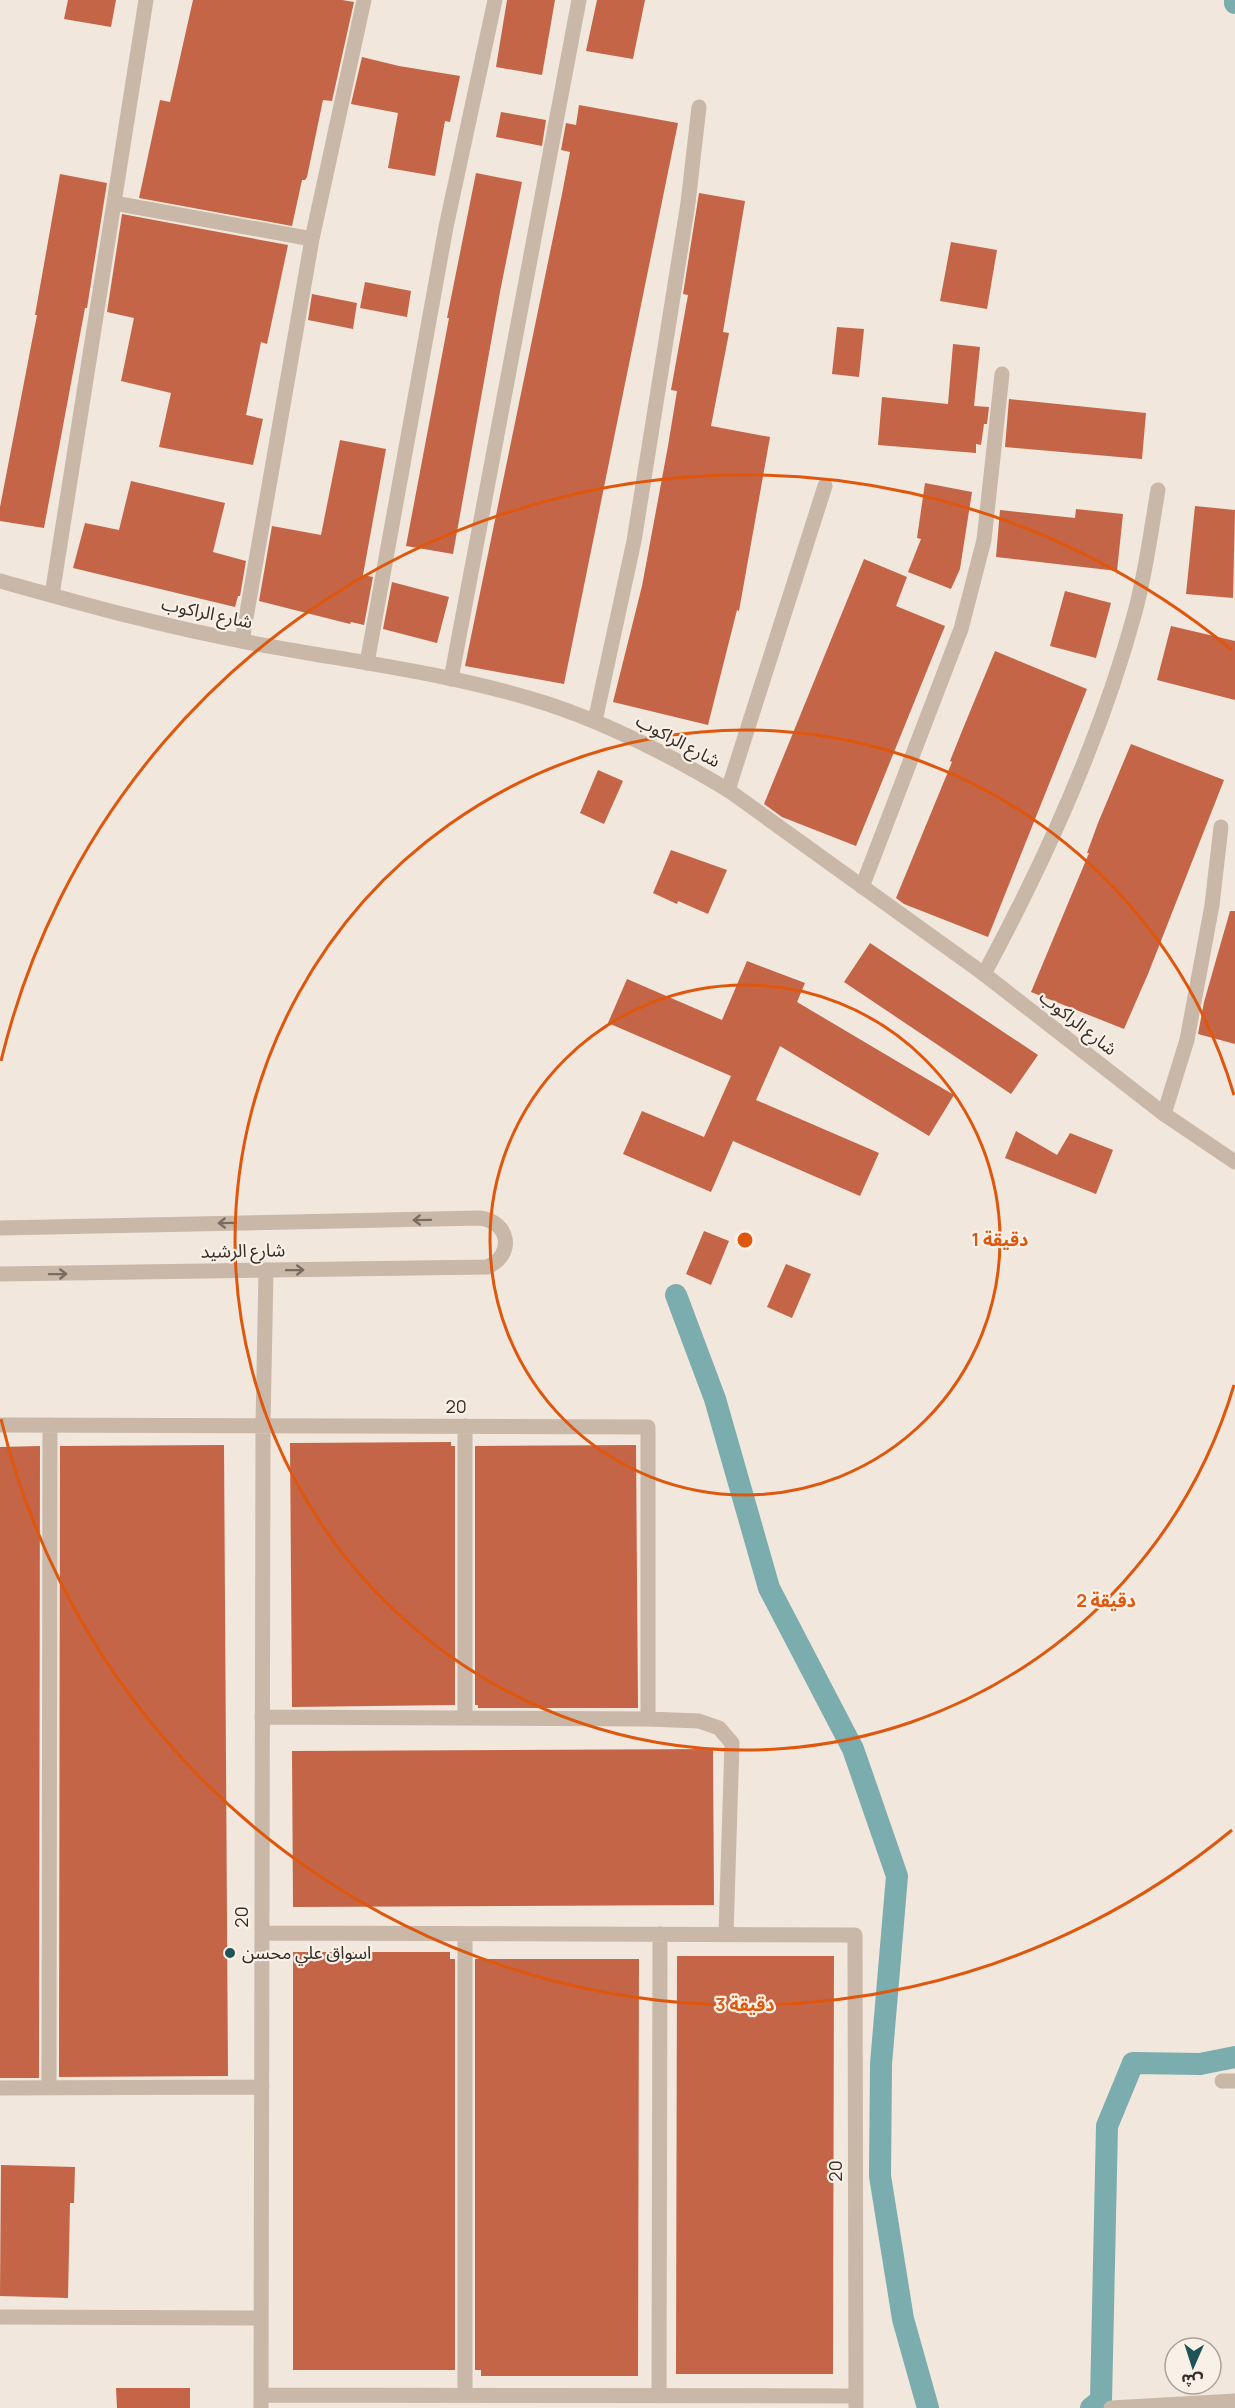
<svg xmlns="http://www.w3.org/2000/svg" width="1235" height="2408" font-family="Manrope,'Noto Sans Arabic',sans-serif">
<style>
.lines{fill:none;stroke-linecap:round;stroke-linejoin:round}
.canal{stroke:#7bacae;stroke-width:22}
.building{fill:#c46547}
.minor{stroke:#c9b7a8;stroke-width:15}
.tertiary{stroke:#c9b7a8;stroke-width:15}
.oneway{stroke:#786b62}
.ring{fill:none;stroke:#df570d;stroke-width:3}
.poi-dot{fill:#1e5357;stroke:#f9f1e8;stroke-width:2}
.labels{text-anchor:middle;stroke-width:4.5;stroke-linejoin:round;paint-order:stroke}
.street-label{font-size:18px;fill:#362c28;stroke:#f9f1e8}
.poi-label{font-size:18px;fill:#362c28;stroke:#f9f1e8;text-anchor:start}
.centre{fill:#df570d;stroke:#f9f1e8;stroke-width:3}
.ring-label{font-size:18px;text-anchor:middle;font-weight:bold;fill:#df570d;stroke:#f9f1e8;stroke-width:4.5;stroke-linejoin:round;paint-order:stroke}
</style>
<rect width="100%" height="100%" fill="#f1e7dc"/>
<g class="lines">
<path class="canal" d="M1235,0V3
M676,1295L715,1399L769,1588L853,1749L897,1876L881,2064L880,2176L903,2319L928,2408
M1091,2408L1101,2400L1107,2126L1133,2063L1200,2064L1235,2057"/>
</g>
<path class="building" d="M68,0H116L111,27L64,19Z
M193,0H342L354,2L332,101L323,100L307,177L305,180H302L292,226L139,198L160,100L170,102Z
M507,0H555L542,75L496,67Z
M597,0H645L633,59L586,51Z
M362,57L399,66L460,76L450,122L445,121L435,176L388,168L398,113L351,104Z
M579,105L678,123L564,684L465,666L562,194L570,152L561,150L566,123L576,125Z
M501,112L546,120L542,146L496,137Z
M476,173L522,182L500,292L453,554L406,546L449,318H447Z
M60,174L107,183L87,308H85L44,528L0,521V507L37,315H35Z
M699,193L745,201L723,332L729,333L711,426L770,437L739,611L737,610L708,725L613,702L642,586L668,446L677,391L671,390L688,295L683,294Z
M122,214L288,245L267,344L261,342L246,415L263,419L253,465L159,447L171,393L121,381L134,318L107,312Z
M951,242L997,250L987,309L940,301Z
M365,282L411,291L407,317L360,308Z
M312,294L357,303L353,329L308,320Z
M837,327L864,329L859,377L832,374Z
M953,344L980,347L974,406L989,407L987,424H984L981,445L976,444V453L878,445L882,397L948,404Z
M1009,399L1146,413L1142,459L1005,447Z
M340,440L386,449L363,575L373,577L364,625L351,622L350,624L259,601L272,526L321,535Z
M131,481L225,503L213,552L246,561L240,596H238L235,607L73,568L85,523L119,530Z
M925,483L972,492L960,569L951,589L908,572L921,539L917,538Z
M1195,506L1235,510L1233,598L1186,594Z
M1076,509L1123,514L1117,571L996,557L1000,510L1075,518Z
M864,559L907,577L896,606L945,626L856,846L782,817L764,804Z
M392,582L449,597L437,643L383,629Z
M1065,591L1111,603L1096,658L1050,646Z
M1171,626L1235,641V700L1157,680Z
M995,651L1087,689L988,937L904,904L896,898L952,762L950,761L962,731Z
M1131,744L1224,780L1148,974L1124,1029L1031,992L1089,853H1087L1098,823Z
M598,770L623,781L604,824L580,813Z
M671,850L727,870L708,914L678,901L677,904L653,893Z
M1230,911H1235V1044L1198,1034L1204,1002Z
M870,943L1038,1055L1011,1094L844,982Z
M747,961L805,983L797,1002L954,1095L929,1136L780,1046L756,1100L879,1153L860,1196L733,1141L711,1192L623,1154L642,1111L704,1137L731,1076L608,1023L627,979L722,1020Z
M1016,1131L1057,1155L1070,1133L1113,1150L1096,1194L1005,1158Z
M704,1231L729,1241L711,1285L686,1274Z
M786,1264L811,1274L792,1318L767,1307Z
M451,1442V1446H455V1705L292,1707L290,1443Z
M224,1445L228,2076L59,2077L60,1446Z
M636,1445L638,1708H478V1705H475V1446Z
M40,1446L39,2078H0V1447Z
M713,1749L714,1905L293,1907L292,1751Z
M293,1952H450V1959H455V2370H293Z
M677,1956H834L833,2374H676Z
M475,1959H639L638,2376H481V2370H475Z
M1,2165L75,2167L74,2203H70L68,2298L0,2296Z
M116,2388H190V2408H117Z"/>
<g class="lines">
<path class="minor" d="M114,203L312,239
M52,595L146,0
M242,641L312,239L364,0
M367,663L446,227L495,0
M451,679L579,0
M595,721L634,541L688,203L699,107
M728,790L825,486
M862,887L961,629L984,540L1002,374
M984,974C1046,859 1101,738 1135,612C1146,572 1151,530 1158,490
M1164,1114L1187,1040L1212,905L1221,827
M0,1425L648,1427V1719
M262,1717L648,1719L699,1721L719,1728L732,1743L726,1934
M465,1718V1426
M262,1933L855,1935L856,2408
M1222,2081H1235
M0,2088L262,2087
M49,2088L50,1425
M0,2317L261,2318
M261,2395L856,2396
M465,2395V1934
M659,2396L660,1934
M261,2408L263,1425L266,1270
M1111,2408L1235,2401"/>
<path class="tertiary" d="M0,581C80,603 160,626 242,641C344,661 449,672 548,704C611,725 670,755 728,790L984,974L1164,1114L1235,1162
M0,1228L480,1218C510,1222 515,1255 487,1267L0,1274"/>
</g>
<defs><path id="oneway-shaft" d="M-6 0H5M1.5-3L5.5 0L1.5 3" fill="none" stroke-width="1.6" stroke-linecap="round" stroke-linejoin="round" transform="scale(1.5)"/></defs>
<g class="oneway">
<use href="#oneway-shaft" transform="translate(422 1220) rotate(179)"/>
<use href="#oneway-shaft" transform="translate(227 1223) rotate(179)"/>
<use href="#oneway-shaft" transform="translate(295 1270) rotate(-1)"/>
<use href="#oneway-shaft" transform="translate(58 1274) rotate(-1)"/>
</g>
<g class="ring">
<circle cx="745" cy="1240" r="255"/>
<path d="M1234 1385A510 510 0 1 1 1234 1095"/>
<path d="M1232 1830A765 765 0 0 1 1 1419M1 1061A765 765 0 0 1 1232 650"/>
</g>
<circle class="poi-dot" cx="230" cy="1953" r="6"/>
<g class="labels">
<g class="street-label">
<text transform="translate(207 613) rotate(12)" y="6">شارع الراكوب</text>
<text transform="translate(678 741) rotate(28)" y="6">شارع الراكوب</text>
<text transform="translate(1078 1023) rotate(38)" y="6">شارع الراكوب</text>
<text transform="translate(243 1251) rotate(-1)" y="6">شارع الرشيد</text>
<text x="456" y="1413">20</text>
<text transform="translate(242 1917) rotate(-90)" y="6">20</text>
<text transform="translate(836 2171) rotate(-90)" y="6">20</text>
</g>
<g class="poi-label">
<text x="242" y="1959">اسواق علي محسن</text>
</g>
</g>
<circle cx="745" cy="1240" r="9" class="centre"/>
<g class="ring-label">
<text x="1000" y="1246">1 دقيقة</text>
<text x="1106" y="1607">2 دقيقة</text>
<text x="745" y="2011">3 دقيقة</text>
</g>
<g transform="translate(1193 2366) rotate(183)"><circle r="28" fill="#f9f1e8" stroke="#aba29b" stroke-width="1.5"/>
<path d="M0-4.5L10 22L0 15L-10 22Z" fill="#1e5357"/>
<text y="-9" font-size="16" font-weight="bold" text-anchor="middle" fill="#362c28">ش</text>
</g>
</svg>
